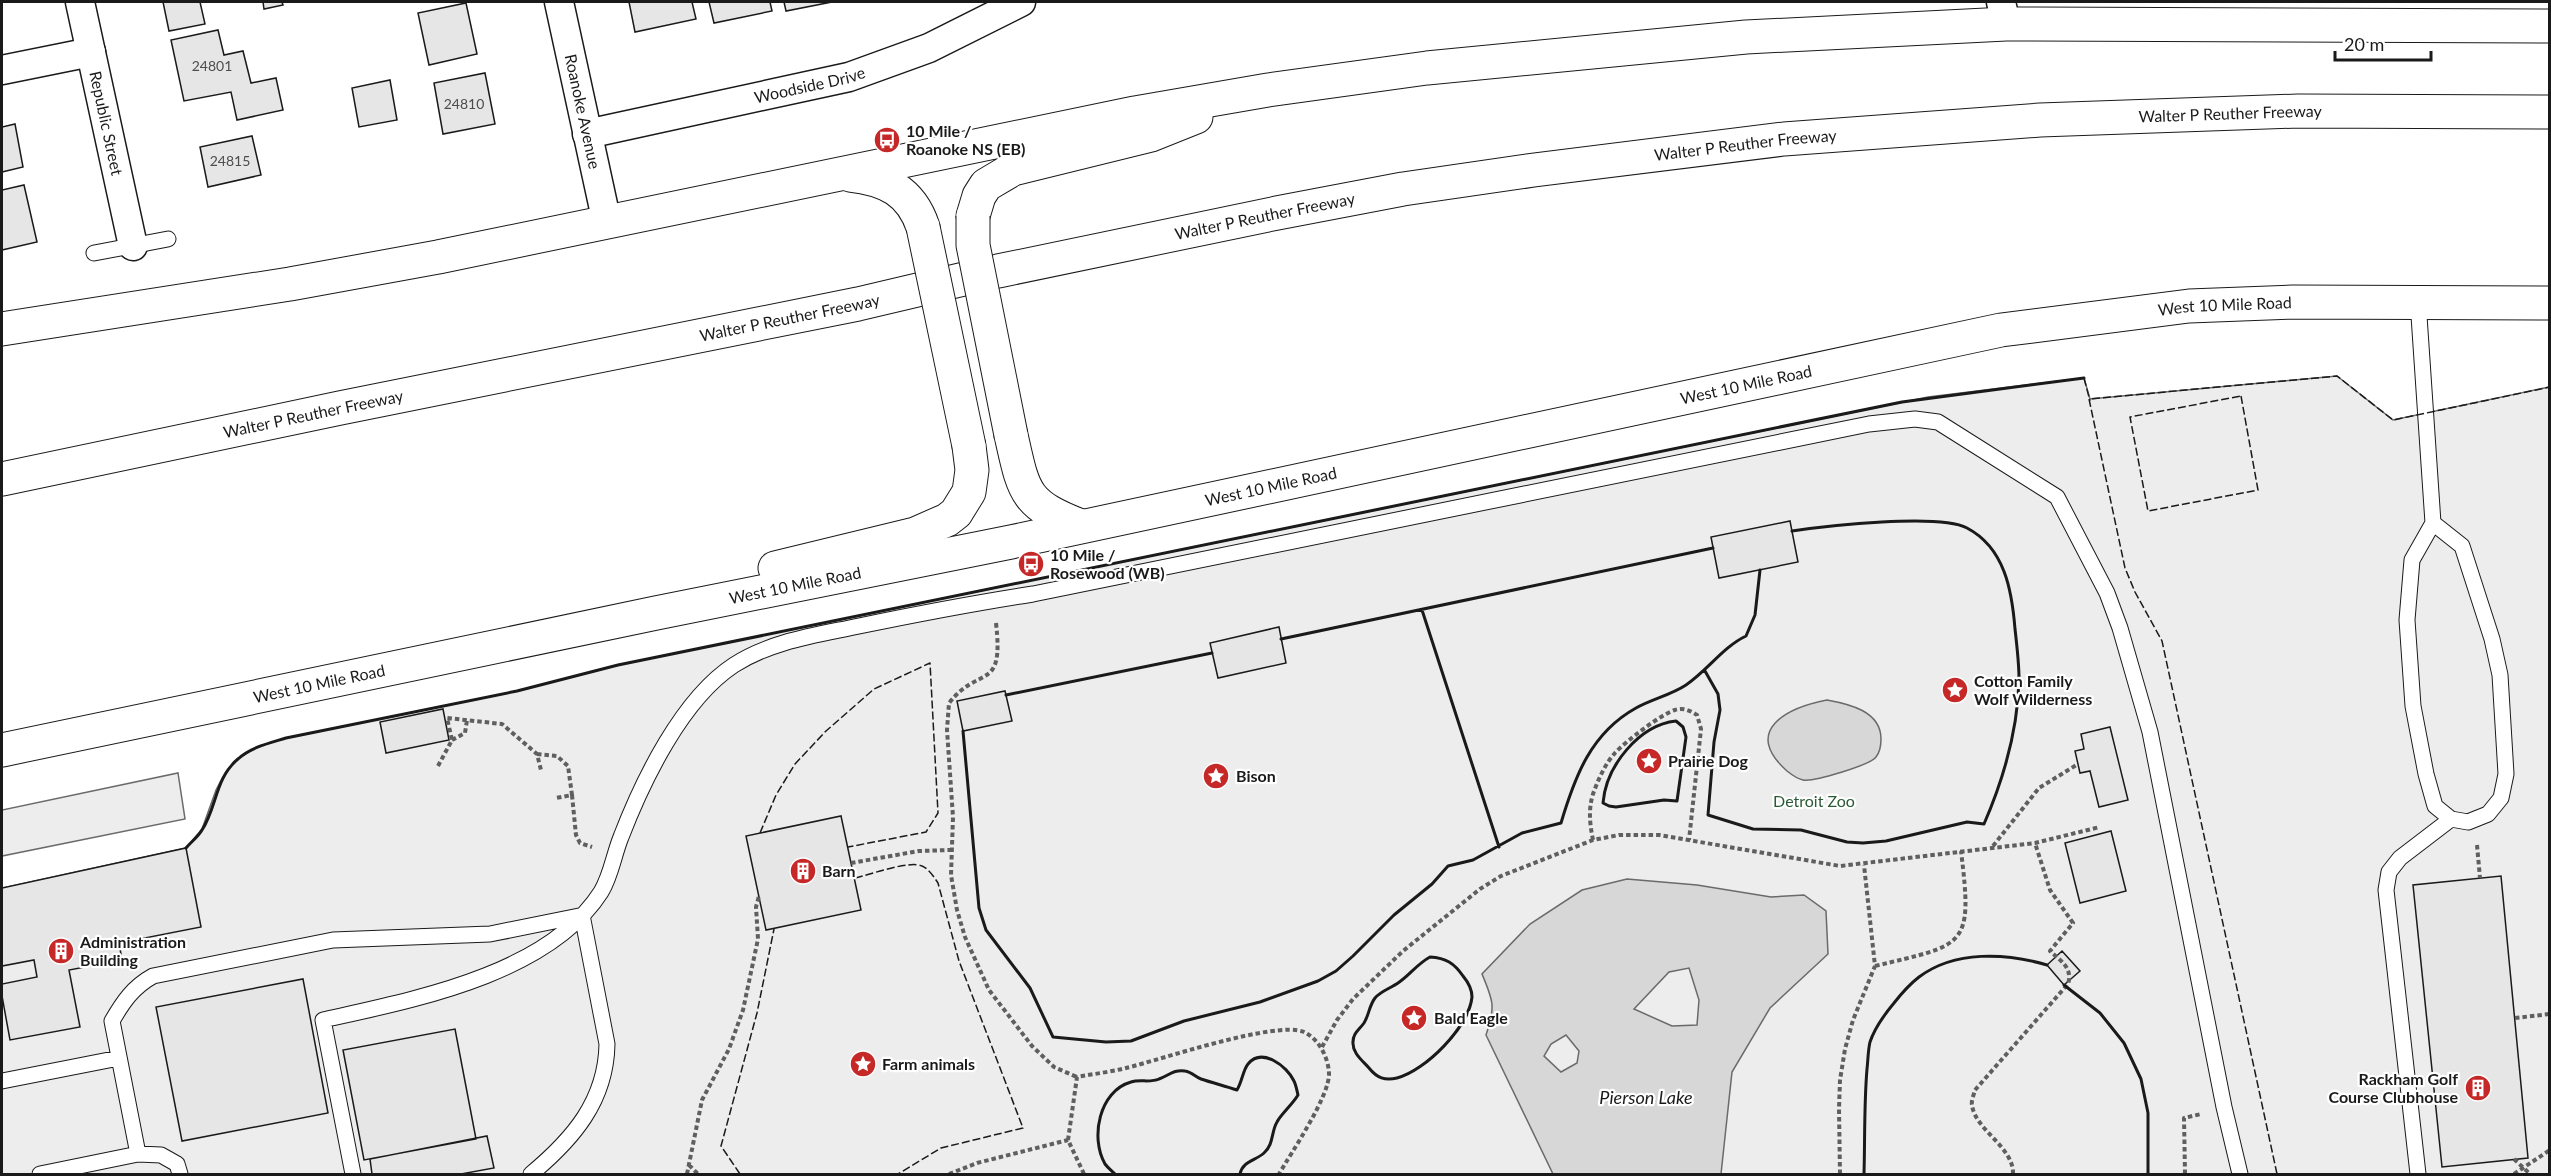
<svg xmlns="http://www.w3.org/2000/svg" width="2551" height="1176" font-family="Lato,sans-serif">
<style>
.built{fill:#ededed;stroke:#6a6a6a;stroke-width:1.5}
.water{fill:#d7d7d7;stroke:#6a6a6a;stroke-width:1.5;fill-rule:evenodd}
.building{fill:#e6e6e6;stroke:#1a1a1a;stroke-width:1.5}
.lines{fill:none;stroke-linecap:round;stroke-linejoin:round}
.service-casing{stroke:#1a1a1a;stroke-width:17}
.minor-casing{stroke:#1a1a1a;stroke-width:31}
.secondary-casing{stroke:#1a1a1a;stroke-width:35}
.motorway-casing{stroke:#1a1a1a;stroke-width:35}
.path{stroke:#5f5f5f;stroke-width:4;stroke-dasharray:4.5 3;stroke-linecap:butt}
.service{stroke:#fff;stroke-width:15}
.minor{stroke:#fff;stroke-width:28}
.secondary{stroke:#fff;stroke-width:33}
.motorway{stroke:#fff;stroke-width:33}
.secondary-bridge-casing{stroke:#1a1a1a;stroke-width:35;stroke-linecap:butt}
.secondary-bridge{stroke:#fff;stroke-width:33}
.fence{stroke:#1a1a1a;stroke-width:1.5;stroke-dasharray:8 3;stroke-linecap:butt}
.wall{stroke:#1a1a1a;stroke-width:3}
.labels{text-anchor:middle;stroke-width:4.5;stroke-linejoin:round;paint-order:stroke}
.number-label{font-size:14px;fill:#4d4d4d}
.street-label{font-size:16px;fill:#1a1a1a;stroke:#fff}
.poi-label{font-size:16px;font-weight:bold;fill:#1a1a1a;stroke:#fff;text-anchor:start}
.park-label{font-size:16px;fill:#2b5a34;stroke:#fff}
.water-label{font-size:18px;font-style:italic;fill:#1a1a1a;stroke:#fff}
</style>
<rect width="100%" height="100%" fill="#fff"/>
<path class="built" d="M2337,376L2393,420L2549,387V1174H2V888L186,848L202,829L216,790L225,773L238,758L260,746L286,738L517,691L618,665L1928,397L2084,378L2090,399Z
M178,773L185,819L2,856V810Z"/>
<path class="water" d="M1827,700C1849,704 1881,711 1881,739C1881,745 1880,752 1876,757C1870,765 1814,782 1803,780C1798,779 1792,775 1787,771C1742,731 1786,708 1827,700Z
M1627,879L1697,885L1771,897L1804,895L1826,911L1828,954L1770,1008L1732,1072L1721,1174H1553L1486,1035C1496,1007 1493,1000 1482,974L1530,924L1582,890ZM1689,968L1699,1000L1697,1025L1672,1026L1634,1009L1669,972ZM1566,1035L1579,1051L1577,1063L1561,1072L1544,1056L1551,1044Z"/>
<path class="building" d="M163,2H200L205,24L169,31Z
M263,2H282L283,5L264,9Z
M629,2H692L696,19L635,32Z
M709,2H770L772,11L714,23Z
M784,2H832L786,11Z
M466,3L477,54L429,65L418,13Z
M218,30L224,55L243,51L251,83L276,78L283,110L237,120L231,92L184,101L171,40Z
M485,73L495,124L443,134L434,83Z
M390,80L397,120L359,127L352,88Z
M15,124L23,167L2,172V127Z
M252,136L261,175L208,187L200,147Z
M24,185L37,242L2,250V190Z
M1790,521L1798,562L1719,578L1711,537Z
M1279,627L1286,663L1218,678L1210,643Z
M1005,691L1012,721L963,731L957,701Z
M443,709L449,740L386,753L380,722Z
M2110,727L2128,800L2099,807L2090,771L2080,773L2075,751L2084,749L2081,734Z
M841,816L861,910L766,930L746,836Z
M2111,831L2126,891L2080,903L2065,843Z
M186,848L201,927L119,943L122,960L69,970L80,1027L10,1040L2,996V984L37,977L34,960L2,966V888Z
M2501,876L2528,1158L2442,1167L2413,885Z
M2062,951L2080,971L2064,985L2047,965Z
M303,979L328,1113L182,1141L156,1007Z
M455,1029L476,1139L364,1160L343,1050Z
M487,1136L494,1168L461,1174H372L370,1159Z"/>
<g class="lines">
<defs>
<path id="service" d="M94,253L168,239
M2418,301L2433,523L2412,560L2407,620L2413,706L2426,774L2435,806L2451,819L2468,822L2488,814L2501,798L2506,774L2500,675L2492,639L2462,546L2433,523
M2,1081L119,1058
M138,1154L112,1021C123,1002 133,987 153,976L333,940L490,934L579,916
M40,1174L138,1154L161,1155L177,1164L180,1174
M353,1174L323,1020C412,1000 548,975 601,892C611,876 614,854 621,837C643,780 682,699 734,665C771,641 817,635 859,626C917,614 975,603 1033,594L1869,424L1915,419L1938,422L2057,497L2107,593L2120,628L2150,732L2224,1107L2240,1174
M531,1174C573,1139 606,1101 607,1044L582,915
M2418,1174L2386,890L2389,872L2400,858L2451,819"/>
<g id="minor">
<path id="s1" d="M80,2L133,246"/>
<path id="s2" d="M559,2L607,223"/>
<path d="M2001,2L2006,24"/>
<path d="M2,70L91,52"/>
<path id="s3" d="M587,134L849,77L929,48L1021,2"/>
</g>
<g id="secondary">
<path d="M850,175C886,179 911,191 923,227"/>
<path d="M973,216L979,196L986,185L1013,169L1151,135L1196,117"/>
<path d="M2,329L290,284L438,257L1135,113L1268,90L1427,68L1746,37L2006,24L2550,26"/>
<path d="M1011,435C1024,493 1024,504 1081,526"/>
<path d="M775,568L915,534L947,520L956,513L969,492L972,470L969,446"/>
<path id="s4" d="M2,750L656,613L1011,542L2001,330L2189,306L2293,302L2550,303"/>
</g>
<g id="motorway">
<path id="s5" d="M2,479L340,408L858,304L998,271L1277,213L1403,189L1534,170L1784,139L2040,120L2298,111L2550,112"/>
</g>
</defs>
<use href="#service" class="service-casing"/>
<use href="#minor" class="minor-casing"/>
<use href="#secondary" class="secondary-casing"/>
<use href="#motorway" class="motorway-casing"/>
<path class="path" d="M996,623C1004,693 980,664 949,703L947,730L953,817L951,875L957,910L965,937L989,990L1032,1046L1054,1067L1077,1077
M452,740L465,733L467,720
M537,754L557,756L568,766L572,795L556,798
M438,766L452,740L447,718L502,724L537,754L541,770
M572,795L576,835L580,843L592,847
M1593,840C1590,825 1588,810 1593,794C1598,780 1605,764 1615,753C1625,742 1661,714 1675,710C1683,707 1691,711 1697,715L1701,729L1689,840
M2477,845L2480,878
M1993,846L2039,788L2078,764
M851,863L919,851L950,850
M1875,966C1966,944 1973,948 1961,851
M2515,1018L2550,1014
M1322,1047L1337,1020L1353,999L1403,951L1480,889L1501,876L1593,840L1619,835H1659L1840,866L2035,843L2100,827
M2514,1159L2530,1174
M689,1165L698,1174
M687,1174L702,1100L729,1049L743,1010L758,939L756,907L759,896
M949,1174L977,1163L1068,1140
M1084,1174L1068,1140L1077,1077C1093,1074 1110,1072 1126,1068C1160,1060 1276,1020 1304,1032C1319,1039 1328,1057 1329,1073C1330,1096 1291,1153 1279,1174
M1840,1174L1839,1109L1840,1080L1845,1049L1853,1020L1875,966L1864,865
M2013,1174C2014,1147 1975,1130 1972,1105C1971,1101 1974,1094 1975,1090L2068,984C2073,968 2061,961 2050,951L2073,923L2050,890L2035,843
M2185,1174L2184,1118L2201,1114
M2514,1174L2550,1150"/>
<use href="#service" class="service"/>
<use href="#minor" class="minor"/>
<use href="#secondary" class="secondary"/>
<use href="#motorway" class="motorway"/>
<defs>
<path id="secondary-bridge" d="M973,216V245L1011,435
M923,227L969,446"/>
</defs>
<use href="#secondary-bridge" class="secondary-bridge-casing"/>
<use href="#secondary-bridge" class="secondary-bridge"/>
<path class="fence" d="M2084,378L2090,401
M2241,396L2258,490L2148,511L2130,417Z
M760,833L776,795L795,764L826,731L874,689L930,663L938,813L926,832L848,847
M855,878C869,875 909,860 922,866C929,869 934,877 938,883L959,961L1023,1128L941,1148L898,1174
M740,1174L721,1146L757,1013L774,929
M2277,1174L2162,641L2135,592L2125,568L2089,399L2337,376L2393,420L2550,387"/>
<path class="wall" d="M1422,610L1499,847
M1281,639L1713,548
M1705,671L1718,694L1720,710L1714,742L1708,815L1753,829L1801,830L1847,842L1863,843L1886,841L1967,822L1984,824C2004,778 2018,729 2019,679C2019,663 2017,646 2015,629C2012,591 2005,548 1967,528C1939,513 1826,526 1792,531
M1006,695L1212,653
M1676,721L1683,727L1686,737L1677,801L1664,800L1616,807L1609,806L1603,803C1606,766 1639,725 1676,721Z
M963,731L979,908L986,930L1030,988L1053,1037L1106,1042L1131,1041L1184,1021L1260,1002L1318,981L1336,971L1353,956L1394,915L1432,884L1448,866L1473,860L1522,833L1561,823C1575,776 1591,733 1636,708C1652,699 1671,695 1686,685C1708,670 1723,647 1746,636L1755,615L1760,570
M186,848C191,842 198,837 202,830C217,807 215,778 238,759C251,747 270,743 286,738L517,691L618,665L1902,402L2084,378
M1430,957C1446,958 1454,963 1463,976C1468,982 1472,989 1472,997C1469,1027 1425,1071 1397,1078C1385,1081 1377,1078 1369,1068C1363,1061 1352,1053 1353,1042C1353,1033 1359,1030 1364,1023C1369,1015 1369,1006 1375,998C1381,991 1391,988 1398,983C1410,975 1417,964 1430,957Z
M2064,985L2100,1013L2124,1043L2141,1079L2148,1113V1174
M1115,1174C1112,1171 1108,1168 1105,1164C1090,1138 1099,1091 1131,1082C1140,1079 1150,1083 1159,1079C1168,1076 1174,1069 1185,1071C1192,1072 1195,1077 1201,1079C1213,1083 1225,1086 1237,1090C1242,1082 1243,1070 1248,1064C1262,1047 1287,1066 1294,1081C1296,1085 1297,1091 1298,1095C1292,1105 1281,1114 1277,1122C1271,1132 1274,1144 1264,1153C1255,1161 1243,1161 1240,1174
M1864,1174C1865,1140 1864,1104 1867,1069C1868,1061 1868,1050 1870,1042C1875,1027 1884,1015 1894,1003C1901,994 1910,984 1919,977C1955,950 2006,953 2047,965"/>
</g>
<defs>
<symbol id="bus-disc" viewBox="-11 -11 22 22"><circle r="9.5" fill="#c62828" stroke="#fff"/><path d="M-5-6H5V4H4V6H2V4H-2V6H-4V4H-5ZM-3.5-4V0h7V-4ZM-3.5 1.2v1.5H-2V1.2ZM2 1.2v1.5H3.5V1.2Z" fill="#fff"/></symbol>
<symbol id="sight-disc" viewBox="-11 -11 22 22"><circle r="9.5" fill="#c62828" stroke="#fff"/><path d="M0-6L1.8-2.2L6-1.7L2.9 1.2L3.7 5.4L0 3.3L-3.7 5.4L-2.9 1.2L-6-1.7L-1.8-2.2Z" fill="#fff"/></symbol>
<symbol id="building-disc" viewBox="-11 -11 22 22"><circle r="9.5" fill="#c62828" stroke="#fff"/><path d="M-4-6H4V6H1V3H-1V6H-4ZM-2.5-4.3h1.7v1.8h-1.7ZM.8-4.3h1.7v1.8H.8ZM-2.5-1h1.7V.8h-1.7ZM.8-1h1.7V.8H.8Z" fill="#fff"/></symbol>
</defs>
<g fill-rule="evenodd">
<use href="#bus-disc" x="872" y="125" width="30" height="30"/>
<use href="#bus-disc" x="1016" y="549" width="30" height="30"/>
<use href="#sight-disc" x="1940" y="675" width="30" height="30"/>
<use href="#sight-disc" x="1634" y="746" width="30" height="30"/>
<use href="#sight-disc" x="1201" y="761" width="30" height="30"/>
<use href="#building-disc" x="788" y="856" width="30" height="30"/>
<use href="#building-disc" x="46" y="936" width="30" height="30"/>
<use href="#sight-disc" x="1399" y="1003" width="30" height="30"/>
<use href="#sight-disc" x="848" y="1049" width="30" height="30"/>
<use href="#building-disc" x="2463" y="1073" width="30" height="30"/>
</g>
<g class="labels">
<g class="number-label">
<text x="212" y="71">24801</text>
<text x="464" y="109">24810</text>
<text x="230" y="166">24815</text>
</g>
<g class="street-label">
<text dy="6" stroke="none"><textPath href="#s3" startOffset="228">Woodside Drive</textPath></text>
<text dy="6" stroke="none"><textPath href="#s2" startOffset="112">Roanoke Avenue</textPath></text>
<text dy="6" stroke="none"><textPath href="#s5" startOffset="2262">Walter P Reuther Freeway</textPath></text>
<text dy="6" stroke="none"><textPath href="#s1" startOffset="124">Republic Street</textPath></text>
<text dy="6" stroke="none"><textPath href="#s5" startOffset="1776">Walter P Reuther Freeway</textPath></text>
<text dy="6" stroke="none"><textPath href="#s5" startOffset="1290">Walter P Reuther Freeway</textPath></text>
<text dy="6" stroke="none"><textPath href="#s4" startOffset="2268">West 10 Mile Road</textPath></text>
<text dy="6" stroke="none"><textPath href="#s5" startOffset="804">Walter P Reuther Freeway</textPath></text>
<text dy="6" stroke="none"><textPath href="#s4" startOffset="1782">West 10 Mile Road</textPath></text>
<text dy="6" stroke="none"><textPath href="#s5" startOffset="318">Walter P Reuther Freeway</textPath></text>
<text dy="6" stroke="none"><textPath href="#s4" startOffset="1296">West 10 Mile Road</textPath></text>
<text dy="6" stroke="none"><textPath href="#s4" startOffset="810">West 10 Mile Road</textPath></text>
<text dy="6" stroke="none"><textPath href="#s4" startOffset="324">West 10 Mile Road</textPath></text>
</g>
<g class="poi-label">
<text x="906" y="137">10 Mile /<tspan x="906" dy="18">Roanoke NS (EB)</tspan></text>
<text x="1050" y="561">10 Mile /<tspan x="1050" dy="18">Rosewood (WB)</tspan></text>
<text x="1974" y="687">Cotton Family<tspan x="1974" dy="18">Wolf Wilderness</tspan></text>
<text x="1668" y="767">Prairie Dog</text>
<text x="1236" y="782">Bison</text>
<text x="822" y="877">Barn</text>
<text x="80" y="948">Administration<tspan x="80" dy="18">Building</tspan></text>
<text x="1434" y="1024">Bald Eagle</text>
<text x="882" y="1070">Farm animals</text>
<text x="2458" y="1085" text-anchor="end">Rackham Golf<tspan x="2458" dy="18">Course Clubhouse</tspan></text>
</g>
<g class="park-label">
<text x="1814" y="807">Detroit Zoo</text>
</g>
<g class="water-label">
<text x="1646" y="1104">Pierson Lake</text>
</g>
</g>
<rect width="2551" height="1176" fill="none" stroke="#1a1a1a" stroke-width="6"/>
<path d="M2335 51v9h96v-9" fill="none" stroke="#1a1a1a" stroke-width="3"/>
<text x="2344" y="51" font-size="18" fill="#1a1a1a" stroke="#ffffff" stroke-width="4.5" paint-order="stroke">20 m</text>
</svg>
